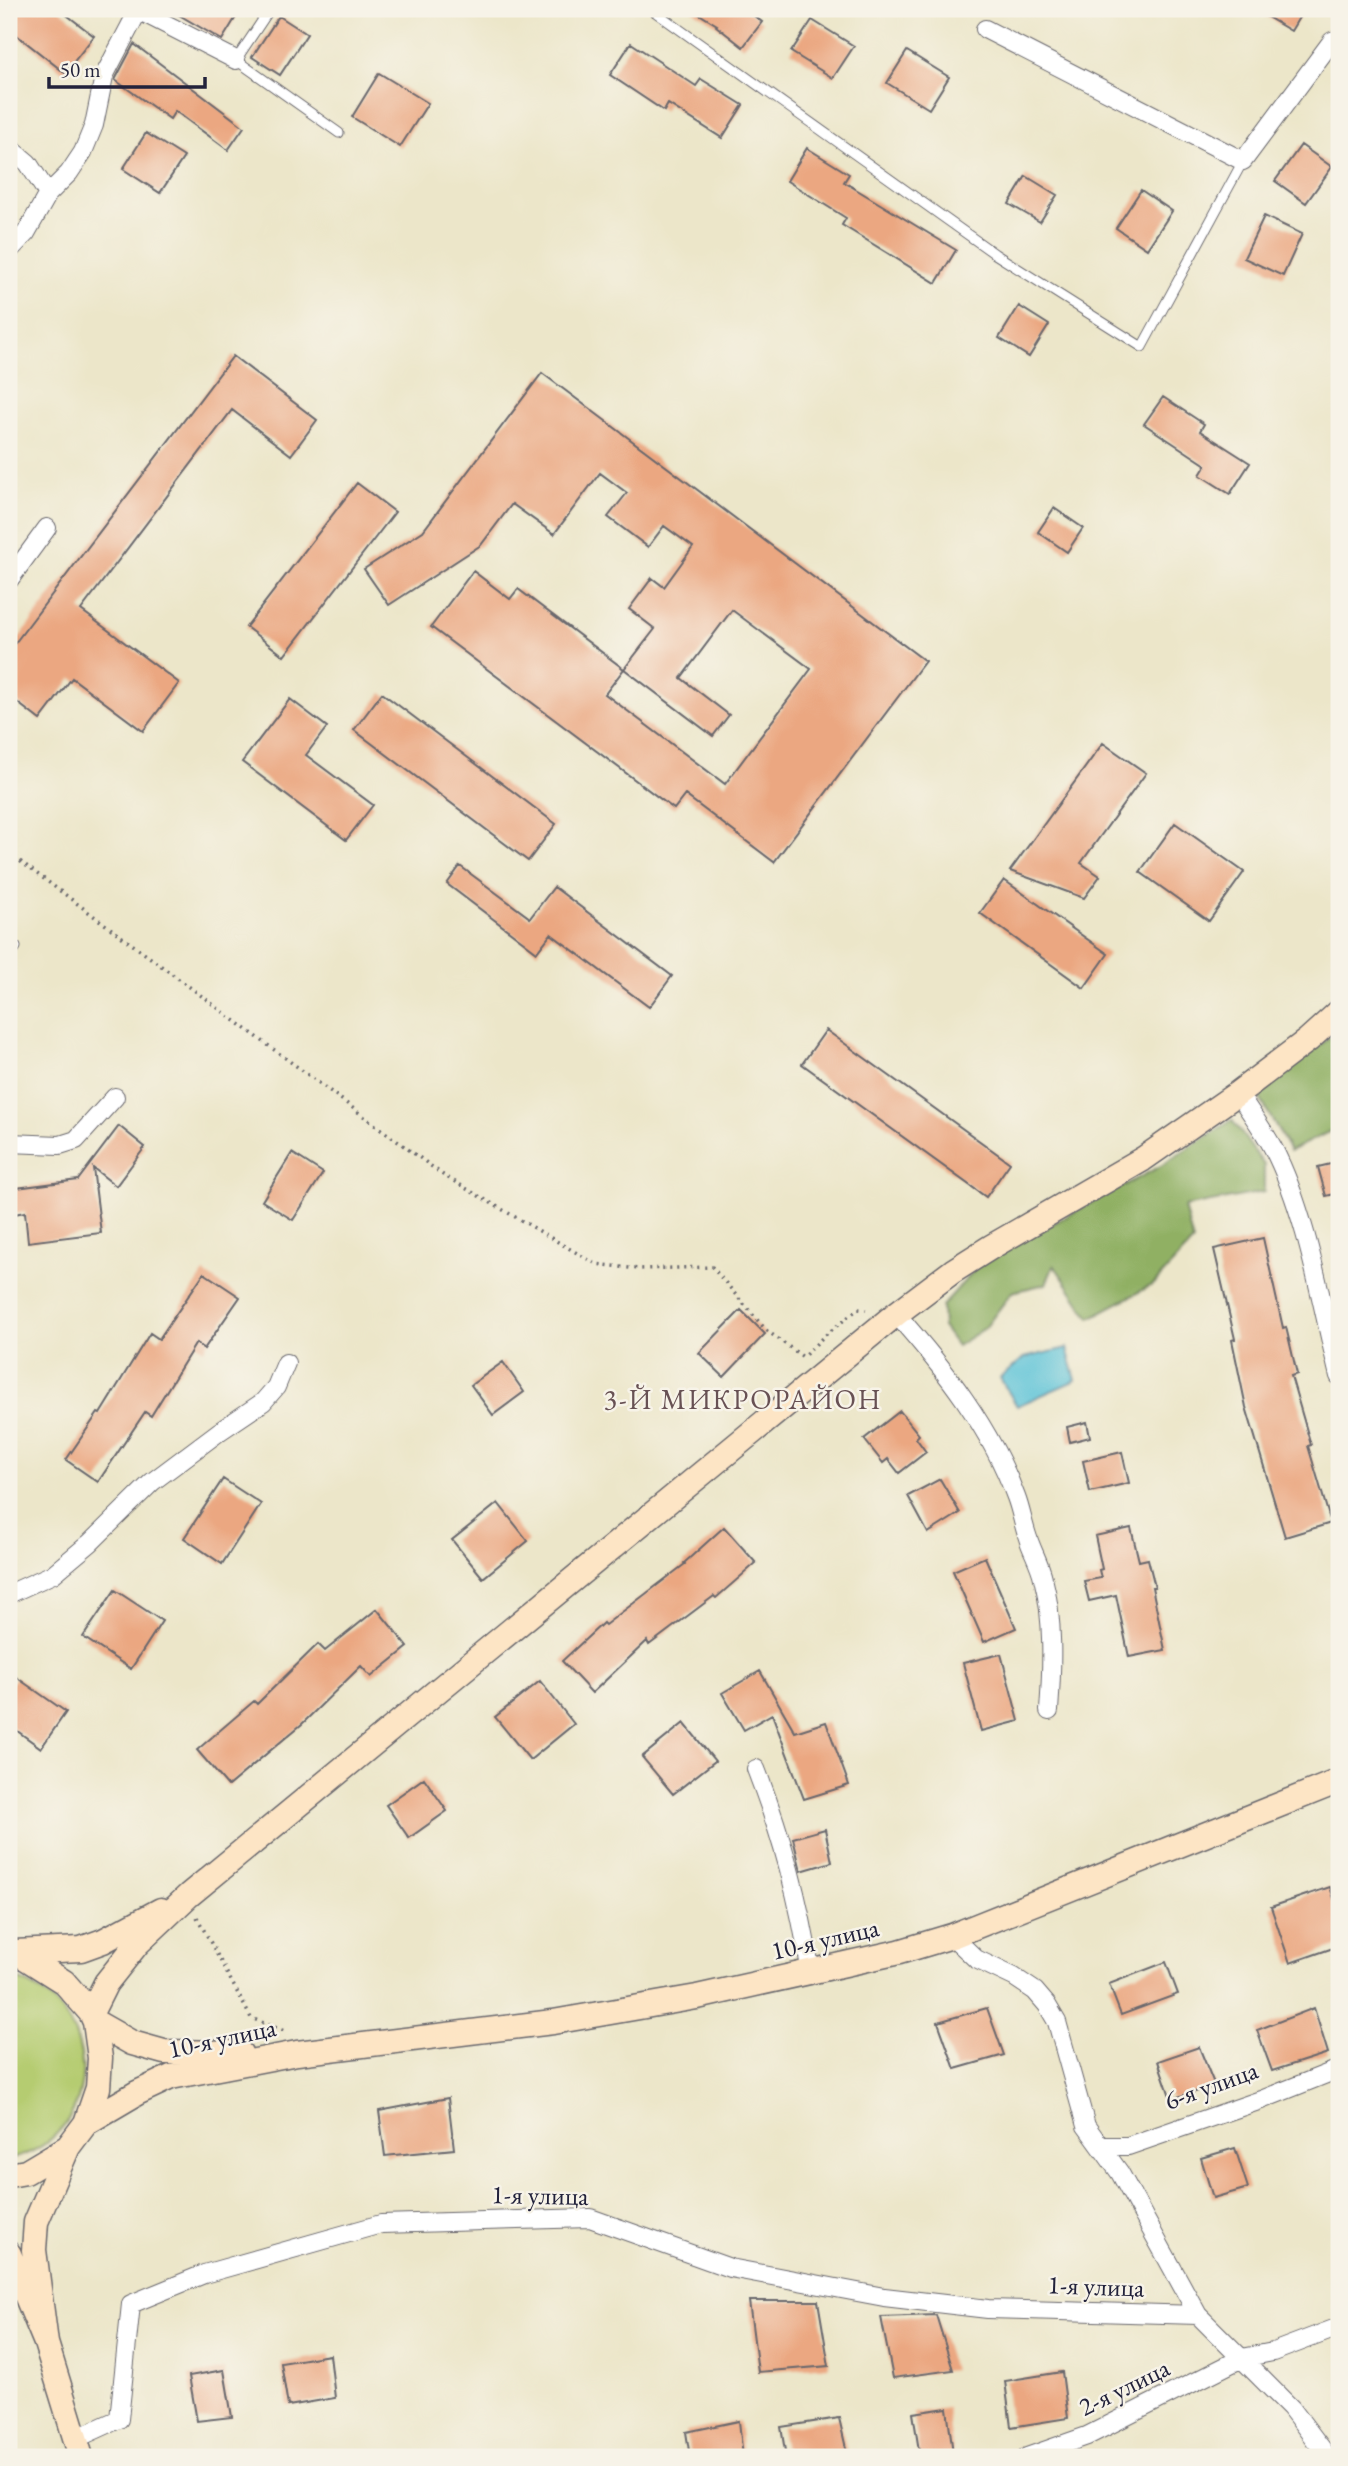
<svg xmlns="http://www.w3.org/2000/svg" width="1348" height="2466" font-family="'EB Garamond',serif">
<style>
.green{fill:#b5cc71;stroke:#6c7756;stroke-width:2}
.forest{fill:#90b063;stroke:#59694f;stroke-width:2}
.water{fill:#5ac2d7;stroke:#3e7289;stroke-width:2}
.building{fill:#eba781;fill-rule:evenodd}
.lines{fill:none;stroke-linecap:round;stroke-linejoin:round}
.lane-casing{stroke:#69676d;stroke-width:11}
.street-casing{stroke:#69676d;stroke-width:20}
.secondary-casing{stroke:#69676d;stroke-width:27}
.path{stroke:#69676d;stroke-width:3.5;stroke-dasharray:2 5;stroke-linecap:butt}
.lane{stroke:#fff;stroke-width:9}
.street{stroke:#fff;stroke-width:18}
.secondary{stroke:#fde5c5;stroke-width:24}
.labels{text-anchor:middle;stroke-width:5;stroke-linejoin:round;paint-order:stroke}
.street-label{font-size:26px;fill:#22223b;stroke:#f7f3e8}
.neighbourhood-label{font-size:28px;letter-spacing:2px;fill:#685154;stroke:#f7f3e8}
</style>
<rect width="100%" height="100%" fill="#f7f3e8"/>
<filter id="ink" filterUnits="userSpaceOnUse"><feTurbulence type="fractalNoise" baseFrequency=".0143" numOctaves="2"/><feDisplacementMap in="SourceGraphic" scale="14" xChannelSelector="R" yChannelSelector="G"/><feConvolveMatrix kernelMatrix="1 2 1 2 8 2 1 2 1" color-interpolation-filters="sRGB"/></filter>
<filter id="wash" filterUnits="userSpaceOnUse"><feTurbulence type="fractalNoise" baseFrequency=".00686" numOctaves="4" result="noise"/><feDisplacementMap in="SourceGraphic" scale="28" xChannelSelector="R" yChannelSelector="G"/><feGaussianBlur stdDeviation="1.57" result="paint"/><feColorMatrix in="noise" values="0 0 0 0 0 0 0 0 0 0 0 0 0 0 0 0 0 1.4 0 .05"/><feComposite in="paint" operator="in"/></filter>
<g filter="url(#wash)">
<rect width="100%" height="100%" fill="#ece6c9"/>
<path class="green" d="M9,1977C81,1994 109,2087 52,2138C39,2150 24,2155 9,2160Z"/>
<path class="forest" d="M1331,1036L1339,1040V1127L1290,1151L1258,1095Z
M1232,1120L1264,1165V1192L1184,1207L1193,1242L1154,1284L1090,1318L1054,1265L1046,1284L1012,1292L985,1328L957,1346L943,1327L942,1306L977,1267L1050,1225L1159,1167Z"/>
<path class="water" d="M1067,1348L1076,1380L1017,1406L1000,1378L1024,1358Z"/>
<g id="blocks">
<path class="building" d="M9,9H59L94,36L65,73L9,29Z
M169,9H241L222,40Z
M691,9H745L762,22L743,47L716,26L717,25Z
M1254,9H1304L1291,31Z
M279,16L307,34L280,75L252,57Z
M812,20L854,46L833,78L791,52Z
M631,43L696,86L701,79L743,105L722,138L668,104L664,111L610,75Z
M134,44L244,127L228,150L175,111L170,119L115,80Z
M907,51L949,77L929,109L887,83Z
M379,73L428,103L400,147L352,117Z
M146,133L184,157L160,193L123,169Z
M1301,145L1332,167L1306,203L1275,181Z
M807,148L849,174L844,182L956,250L936,283L842,225L846,218L787,181Z
M1026,176L1057,195L1040,222L1009,204Z
M1141,190L1172,211L1147,249L1116,228Z
M1264,216L1302,234L1283,276L1244,258Z
M1019,306L1049,325L1029,357L999,338Z
M233,356L317,420L291,455L232,410L81,610L179,683L143,731L72,678L40,720L9,696V651Z
M542,373L925,661L774,862L685,795L674,809L431,627L473,571L510,599L518,589L624,669L655,629L629,609L652,578L664,587L693,547L664,526L648,547L608,517L627,493L600,473L554,534L512,504L481,545L389,605L364,569L423,531ZM732,610L811,669L725,784L605,694L624,669L713,736L729,715L681,678Z
M1163,397L1204,424L1200,431L1250,463L1230,494L1200,475L1206,465L1144,424Z
M357,483L395,512L284,656L246,627Z
M1054,508L1083,528L1067,552L1038,532Z
M382,693L556,824L528,861L354,730Z
M290,699L327,727L306,755L373,805L346,840L242,762Z
M1103,743L1146,773L1081,863L1100,876L1084,898L1010,871Z
M1175,823L1244,872L1209,921L1140,872Z
M460,866L530,918L554,887L672,976L649,1007L551,934L537,952L447,884Z
M1004,880L1108,954L1084,988L980,913Z
M826,1030L1010,1163L986,1197L802,1064Z
M119,1126L145,1147L116,1186L93,1168L101,1233L28,1242L25,1212L9,1215V1189L78,1180Z
M292,1153L323,1173L293,1220L262,1201Z
M1339,1162V1193L1326,1196L1318,1167Z
M1263,1238L1283,1328L1286,1327L1297,1374L1291,1376L1311,1445L1308,1446L1331,1523L1285,1537L1246,1407L1232,1340L1235,1339L1214,1249Z
M204,1273L240,1297L204,1349L196,1343L151,1416L145,1412L98,1482L66,1460L98,1413L100,1414L150,1333L159,1339Z
M741,1310L765,1334L724,1377L699,1353Z
M503,1362L524,1392L493,1415L471,1385Z
M900,1411L919,1435L916,1438L926,1452L899,1473L888,1459L883,1463L864,1439Z
M1087,1422L1090,1437L1070,1442L1067,1427Z
M1122,1452L1129,1483L1090,1492L1083,1461Z
M223,1479L261,1504L222,1564L184,1538Z
M940,1479L960,1513L928,1533L908,1496Z
M498,1503L528,1541L483,1578L452,1540Z
M724,1527L756,1563L716,1598L714,1596L649,1645L647,1641L592,1693L562,1661L603,1623L605,1625L685,1564L684,1563Z
M1131,1528L1139,1561L1148,1559L1155,1587H1152L1165,1650L1129,1657L1116,1595L1089,1601L1084,1581L1101,1578L1099,1570L1102,1569L1095,1536Z
M985,1557L1016,1628L984,1642L953,1571Z
M115,1590L162,1621L131,1669L83,1637Z
M377,1609L408,1647L371,1677L361,1666L302,1724L228,1786L197,1750L254,1701L257,1704L318,1644L325,1651Z
M1001,1654L1019,1721L981,1731L963,1663Z
M760,1671L795,1732L826,1722L849,1785L804,1799L772,1714L744,1730L722,1693Z
M16,1677L66,1712L41,1748L9,1725V1687Z
M540,1681L574,1724L530,1760L495,1717Z
M684,1723L715,1761L673,1794L642,1757Z
M424,1778L447,1811L409,1838L386,1805Z
M825,1829L832,1862L801,1871L793,1838Z
M1330,1887L1339,1913V1946L1290,1963L1271,1907Z
M1166,1962L1178,1994L1121,2015L1109,1984Z
M987,2008L1004,2055L955,2069L938,2022Z
M1314,2008L1328,2053L1272,2071L1257,2030Z
M1199,2047L1215,2086L1171,2099L1158,2061Z
M448,2098L454,2149L385,2156L379,2111Z
M1235,2148L1248,2188L1213,2198L1201,2158Z
M749,2301H818L829,2366L758,2372Z
M936,2315L953,2370L893,2378L881,2317Z
M330,2355L335,2398L288,2406L281,2363Z
M224,2370L232,2417L197,2421L189,2376Z
M1062,2372L1068,2418L1011,2427L1005,2381Z
M947,2408L953,2453L920,2457L913,2413Z
M839,2418L848,2457H786L781,2427Z
M739,2421L743,2457H690L686,2432Z"/>
</g>
</g>
<g filter="url(#ink)">
<use href="#blocks" fill-opacity="0" stroke="#69676d" stroke-width="2"/>
<g class="lines">
<defs>
<path id="lane" d="M270,9L236,60L339,133
M651,9L995,254L1142,347L1243,161
M9,958L16,947"/>
<path id="street" d="M136,9L236,60
M985,29L1243,161L1332,41L1339,39
M9,147L28,163L48,194
M9,251L26,233L48,194L69,173L83,152L94,125L104,76L138,11
M9,580L47,528
M1238,1093C1249,1111 1263,1129 1273,1148C1307,1214 1321,1303 1339,1376
M9,1143L60,1145L76,1140L115,1097
M896,1314C944,1368 991,1428 1016,1497C1021,1510 1023,1524 1028,1538C1032,1551 1040,1564 1043,1578C1054,1619 1052,1669 1049,1711
M9,1594L53,1574L90,1543L152,1482L220,1431L263,1402L276,1387L286,1363
M756,1769C783,1839 799,1900 811,1973
M952,1936L976,1959L1014,1977L1035,1991L1047,2005L1057,2022L1086,2126L1120,2173L1198,2315L1291,2408L1328,2457
M1101,2146H1128L1261,2100L1339,2069
M75,2439L119,2419L131,2304L204,2274L381,2224L590,2218L730,2268L884,2297L988,2309L1198,2315
M1027,2457L1087,2436L1242,2358L1273,2352L1339,2327"/>
<path id="secondary" d="M14,1952L81,1949L103,1941L161,1910
M18,1953L64,1982L91,2013L95,2022L100,2058L98,2088L86,2123L68,2147L36,2222L34,2250L46,2343
M91,2013L106,1983L137,1944L189,1895L896,1314L953,1271L991,1247L1143,1159L1238,1093L1308,1040L1339,1012
M95,2022L132,2043L164,2052L240,2053
M86,2123L137,2093L171,2077L297,2053L553,2022L697,1997L899,1952L952,1936L1339,1781
M9,2175L26,2172L68,2147
M9,2254L46,2343L81,2457"/>
</defs>
<use href="#lane" class="lane-casing"/>
<use href="#street" class="street-casing"/>
<use href="#secondary" class="secondary-casing"/>
<path class="path" d="M9,853L443,1175L596,1264L638,1269L712,1267L766,1330L803,1357L823,1337L858,1309L866,1310
M197,1917L251,2018L287,2032"/>
<use href="#lane" class="lane"/>
<use href="#street" class="street"/>
<use href="#secondary" class="secondary"/>
</g>
</g>
<g class="labels">
<g class="street-label">
<text transform="translate(825 1939) rotate(-13)" y="9">10-я улица</text>
<text transform="translate(222 2038) rotate(-12)" y="9">10-я улица</text>
<text transform="translate(1211 2085) rotate(-20)" y="9">6-я улица</text>
<text transform="translate(540 2195) rotate(1)" y="9">1-я улица</text>
<text transform="translate(1096 2286) rotate(2)" y="9">1-я улица</text>
<text transform="translate(1124 2387) rotate(-26)" y="9">2-я улица</text>
</g>
<g class="neighbourhood-label">
<text x="743" y="1409">3-Й МИКРОРАЙОН</text>
</g>
</g>
<rect width="1348" height="2466" fill="none" stroke="#f7f3e8" stroke-width="35"/>
<path d="M49 77v10h156v-10" fill="none" stroke="#22223b" stroke-width="3.5"/>
<text x="60" y="77" font-size="21" fill="#22223b" stroke="#f7f3e8" stroke-width="5" paint-order="stroke">50 m</text>
</svg>
